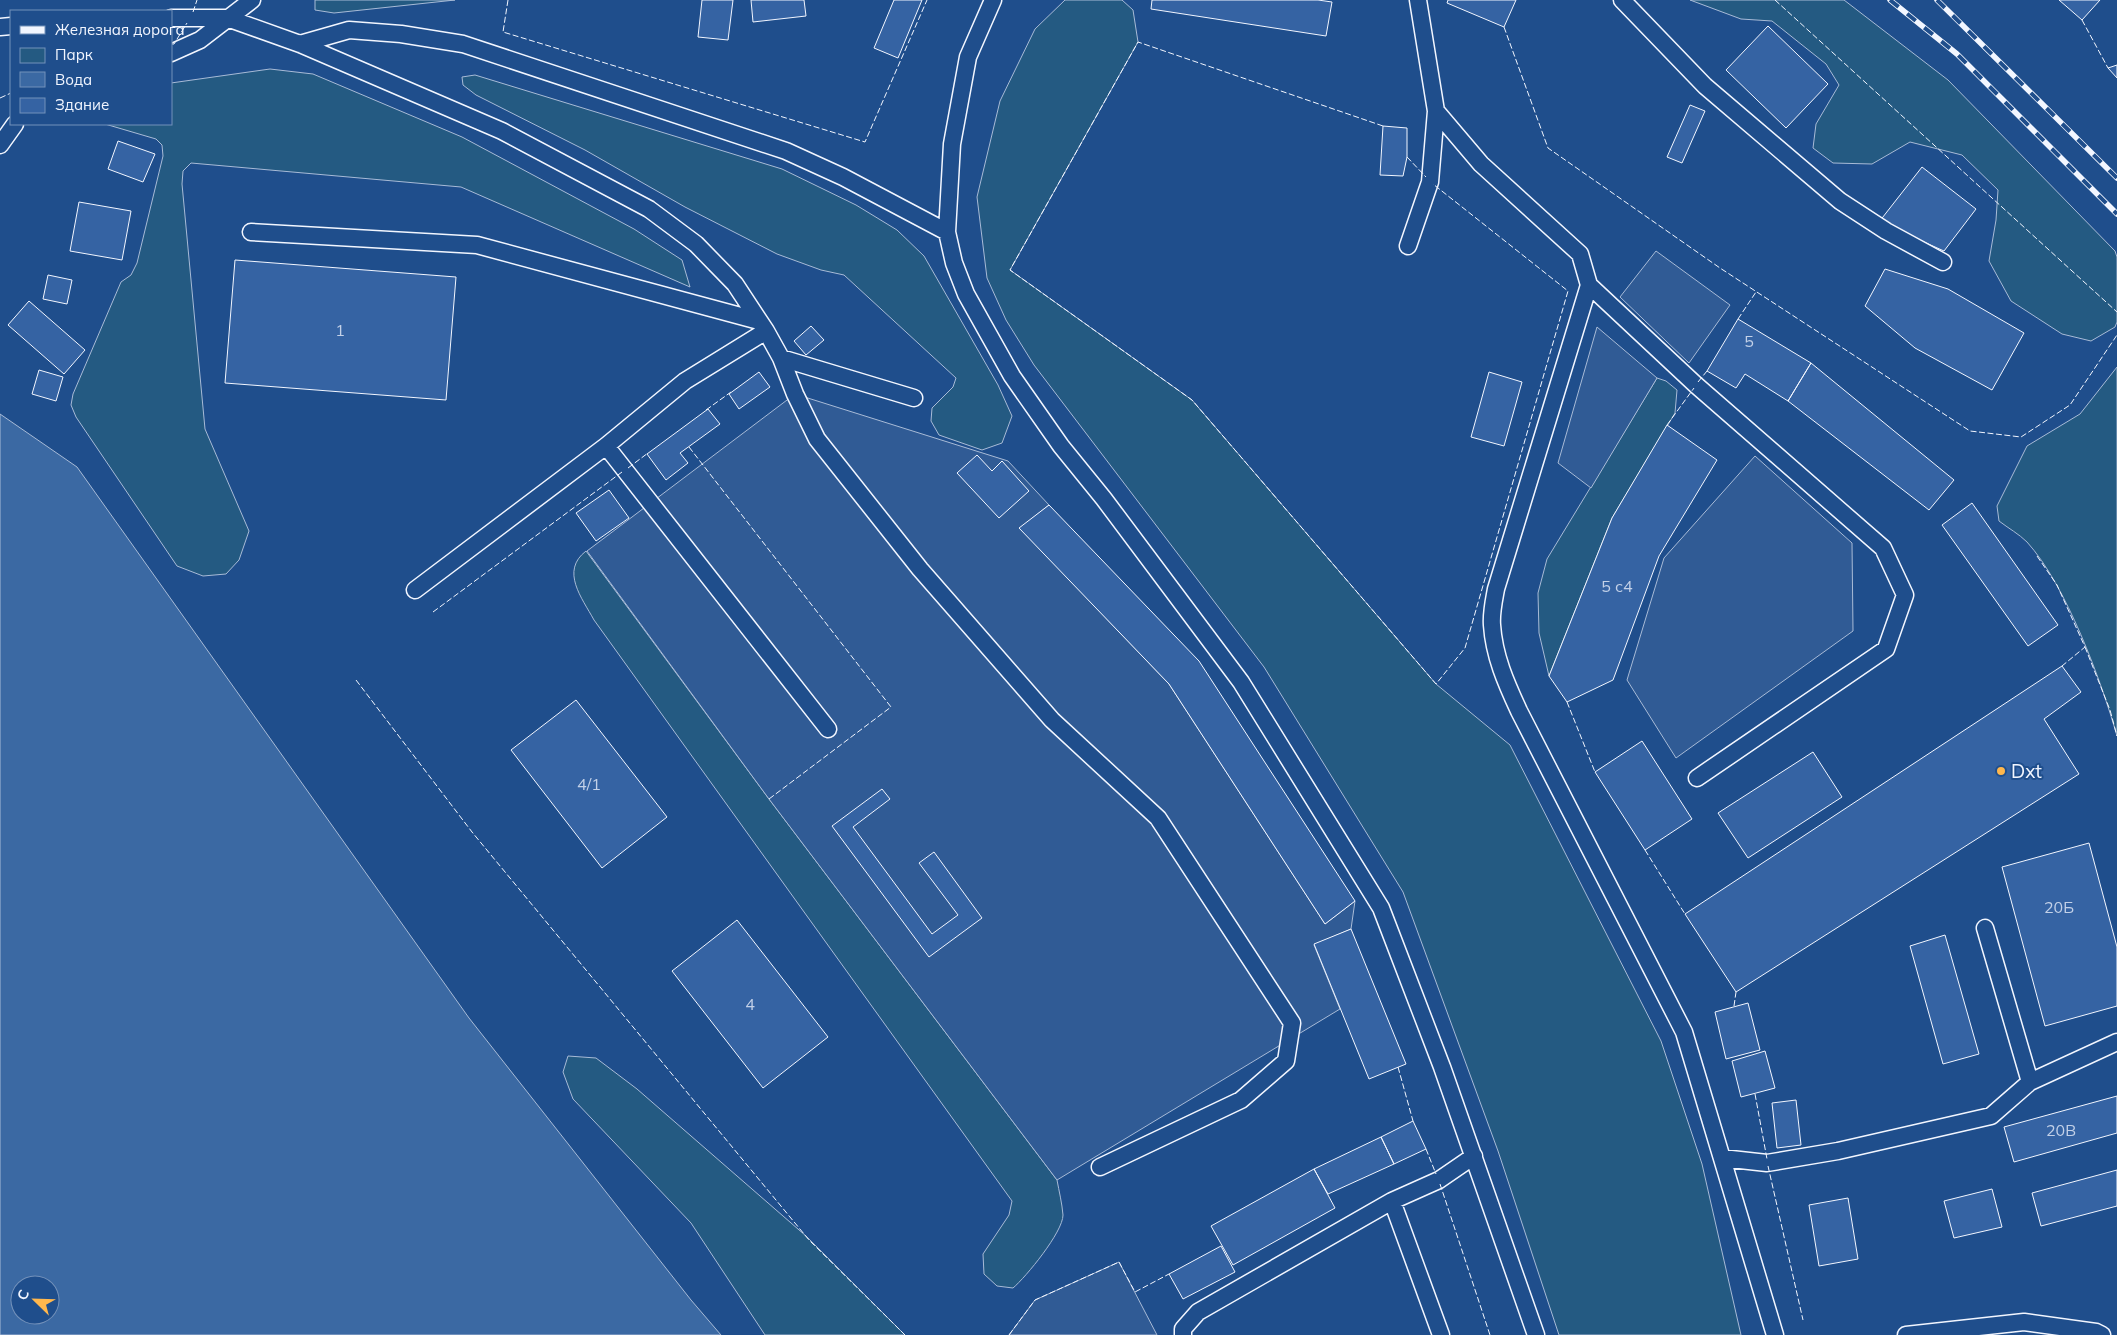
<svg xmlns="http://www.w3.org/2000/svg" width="2117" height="1335" font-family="Mulish,sans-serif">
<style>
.green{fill:#245a82;stroke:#a8bbd7}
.parking{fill:#305b95;stroke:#a8bbd7}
.water{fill:#3b69a3;stroke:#a8bbd7;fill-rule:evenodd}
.building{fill:#3563a3;stroke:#f2f6ff}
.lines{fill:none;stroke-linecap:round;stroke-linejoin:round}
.service-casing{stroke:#f2f6ff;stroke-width:19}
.service{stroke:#1f4e8c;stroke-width:16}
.rail-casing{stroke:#f2f6ff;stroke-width:5.5}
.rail{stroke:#1f4e8c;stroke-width:4;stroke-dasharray:11;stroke-linecap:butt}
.fence{stroke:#f2f6ff;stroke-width:1;stroke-dasharray:6 2.5;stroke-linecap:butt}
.poi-dot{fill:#ffb74d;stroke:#1f4e8c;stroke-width:2}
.labels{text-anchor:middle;stroke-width:4;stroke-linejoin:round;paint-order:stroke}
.number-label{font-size:16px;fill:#c3d1e8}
.poi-label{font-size:19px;fill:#f2f6ff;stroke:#1f4e8c;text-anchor:start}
</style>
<rect width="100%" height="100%" fill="#1f4e8c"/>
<path class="green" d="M315,0H455L334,13L315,10Z
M1065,0H1122L1133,10L1138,42L1010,270L1192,400L1436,684L1510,745L1661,1041L1702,1164L1741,1335H1559L1498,1151L1403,892L1264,667L1034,365L1006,320L987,278L977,197L1000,101L1035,29Z
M1690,0H1844L1948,80L2115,251L2117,257V322L2115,327L2091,341L2062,334L2011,301L1989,261L1996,220L1998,190L1962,155L1910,142L1872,164L1833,163L1813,148L1816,124L1839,85L1826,64L1772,21L1741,19Z
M270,69L313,74L462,137L634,229L682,260L690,287L461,187L191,163L183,171L182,184L205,429L249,531L239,560L226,574L203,576L177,566L76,417L71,405L73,394L121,282L131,275L137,263L163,156L162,145L156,139L105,124H171V83Z
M475,75L782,169L856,205L897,230L924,256L998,385L1012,416L1002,443L982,450L939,435L931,421L932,408L953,387L956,378L844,275L821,270L777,254L685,207L585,150L476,95L463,85L462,77Z
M2117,367V736C2101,680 2066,585 2027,542C2019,534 2008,528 1999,521L1997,506L2027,446L2080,414Z
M1657,378L1666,381L1677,390L1675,413L1612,518L1549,676L1539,633L1538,593L1547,559Z
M586,551L769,799L1057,1180C1059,1191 1062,1203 1063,1215C1063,1232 1026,1277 1013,1288L997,1286L984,1274L983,1254L1009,1215L1012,1201L594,620C582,598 560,571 586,551Z
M568,1056L596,1058L637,1089L806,1236L905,1335H765L691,1223L573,1099L563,1072Z"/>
<path class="parking" d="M1656,251L1730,305L1689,363L1620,297Z
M1597,327L1657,378L1591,488L1558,463Z
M795,394L1008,461L1049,505L1020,528L1169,684L1325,924L1355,901L1351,929L1314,945L1340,1009L1057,1180L769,799L587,551Z
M1755,456L1852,543L1853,631L1676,758L1627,680L1664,558Z
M1119,1262L1157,1335H1009L1035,1300Z"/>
<path class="water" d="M0,414L77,467L469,1018L691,1300L721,1335H0ZM20,1285H50V1315H20Z"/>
<path class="building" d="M702,0H733L728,40L698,37Z
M751,0H804L806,16L753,22Z
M894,0H922L898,58L874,48Z
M1152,0H1318L1332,2L1326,36L1151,9Z
M1448,0H1516L1504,27L1447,3Z
M2059,0H2100L2082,20Z
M1768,26L1828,84L1786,128L1726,70Z
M2117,65V78L2108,68Z
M1690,105L1705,111L1682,163L1667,157Z
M1383,126L1407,128V157L1403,176L1380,175Z
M118,141L155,154L143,182L108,169Z
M1922,167L1976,209L1944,251L1879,222Z
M79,202L131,211L122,260L70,251Z
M235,260L456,277L446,400L225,383Z
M1885,269L1948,289L2024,333L1992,390L1915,348L1865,306Z
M48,275L72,280L67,304L43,299Z
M29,301L85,350L64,374L8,325Z
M1738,319L1811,363L1788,401L1745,374L1736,388L1707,371Z
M811,326L824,340L806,355L794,341Z
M1811,363L1954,480L1929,510L1788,401Z
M39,370L63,377L56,401L32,394Z
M759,372L770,387L739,409L729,394Z
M1489,372L1522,382L1504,446L1471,437Z
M708,409L720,424L680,453L688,463L666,480L647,454Z
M1667,425L1717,460L1659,556L1613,680L1567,702L1549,676L1612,518Z
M977,455L992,471L1002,461L1029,491L999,518L957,473Z
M609,490L629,518L596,541L576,513Z
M1972,503L2058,625L2028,646L1942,525Z
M1049,505L1199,661L1355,901L1325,924L1169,684L1019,528Z
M2062,666L2081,692L2044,719L2079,774L1736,992L1685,914Z
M576,700L667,817L602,868L511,750Z
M1642,741L1692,819L1645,850L1595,772Z
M1813,752L1842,797L1748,858L1718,813Z
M882,789L890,799L853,827L932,934L958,915L919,863L934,852L982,918L929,957L832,826Z
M2089,843L2117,947V1006L2045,1026L2002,867Z
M737,920L828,1037L763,1088L672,971Z
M1351,929L1406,1064L1369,1079L1314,944Z
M1945,935L1979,1054L1943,1064L1910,946Z
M1748,1003L1760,1050L1726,1059L1715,1012Z
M1765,1051L1775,1088L1741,1097L1732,1061Z
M2117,1096V1133L2014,1162L2004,1127Z
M1796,1100L1801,1145L1777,1148L1772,1103Z
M1413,1121L1426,1149L1394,1164L1381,1137Z
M1381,1137L1394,1164L1328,1194L1314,1169Z
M1314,1169L1335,1208L1233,1265L1211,1226Z
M2117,1170V1206L2041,1226L2032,1193Z
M1992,1189L2002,1227L1954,1238L1944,1201Z
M1848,1198L1858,1259L1819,1266L1809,1205Z
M1221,1246L1235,1272L1183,1299L1169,1274Z"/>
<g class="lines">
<defs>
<path id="service" d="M993,0L968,57L952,144L947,232L954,263L966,294L1012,376L1061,446L1104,499L1241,682L1381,908L1442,1067L1536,1335
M1418,0L1436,111L1481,164L1580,254L1589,285L1696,385L1883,548L1905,595L1886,649L1697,778
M1622,0L1705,86L1840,201L1886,231L1943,262
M171,18H227L300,44L502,131L649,209L696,244L735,284L766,331L685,381L606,446L415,590
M0,27L11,26
M300,44L349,30L401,34L463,44L786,151L843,177L947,232
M171,53L200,40L252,0
M0,145L15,124
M251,232L477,245L759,321
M1408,246L1430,182L1436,111
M1589,285L1496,589C1494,600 1491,613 1492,625C1494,656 1506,683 1519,711L1684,1032L1775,1335
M766,331L781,358L795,394L817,439L920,569L1052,720L1158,818L1292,1023L1286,1061L1241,1100L1100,1167
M781,358L914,398
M606,446L828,729
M2030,1082L2117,1042
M1722,1158L1767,1163L1838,1151L1991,1116L2030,1082L1985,928
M1392,1201L1441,1335
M1183,1335V1329L1198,1312L1392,1201L1439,1180L1474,1156
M1906,1335L2024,1322L2096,1332L2102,1335"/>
</defs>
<use href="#service" class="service-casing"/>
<use href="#service" class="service"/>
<defs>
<path id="rail" d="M1890,0L1957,54L2117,214
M1937,0L2117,178"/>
</defs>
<use href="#rail" class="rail-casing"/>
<use href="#rail" class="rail"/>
<path class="fence" d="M508,0L503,32L865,142L927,0
M1775,0L2117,312
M193,12L197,0
M2082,20L2108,68
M1504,27L1548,148L1720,268L1970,431L2021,437L2070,405L2117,335
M171,44H174L187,23
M0,98L11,93
M1383,126L1138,42L1010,270L1192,400L1436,684L1465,648L1568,291L1433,184
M1407,157L1426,177
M1738,319L1756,292
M1698,382L1707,371
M706,410L731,392
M1667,425L1694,388
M689,447L891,707L769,799
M628,468L648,453
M2037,556L2057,585L2085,647L2062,666
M433,612L622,472
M2085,647L2110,710L2117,736
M356,680L472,832L809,1240L905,1335
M1567,702L1595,772
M1645,850L1685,914
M1734,1006L1736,992
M1398,1067L1413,1121
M1755,1094L1767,1159
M1426,1149L1436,1174
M1768,1166L1803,1320
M1440,1184L1490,1335
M1009,1335L1035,1300L1119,1262L1135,1292L1169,1274"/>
</g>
<circle class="poi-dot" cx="2001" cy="771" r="5"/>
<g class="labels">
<g class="number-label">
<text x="340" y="336">1</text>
<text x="1749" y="347">5</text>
<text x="1617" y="592">5 с4</text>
<text x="589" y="790">4/1</text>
<text x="2059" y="913">20Б</text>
<text x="750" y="1010">4</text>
<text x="2061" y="1136">20В</text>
</g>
<g class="poi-label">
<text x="2011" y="778">Dxt</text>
</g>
</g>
<rect x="10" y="10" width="162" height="115" fill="#1f4e8c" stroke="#7391ba"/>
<rect x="20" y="26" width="25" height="8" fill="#f2f6ff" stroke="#7391ba"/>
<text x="55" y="35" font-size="15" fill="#f2f6ff">Железная дорога</text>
<rect x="20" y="48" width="25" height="15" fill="#245a82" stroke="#7391ba"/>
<text x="55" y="60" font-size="15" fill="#f2f6ff">Парк</text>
<rect x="20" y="72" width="25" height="15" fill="#3b69a3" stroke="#7391ba"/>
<text x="55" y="85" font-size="15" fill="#f2f6ff">Вода</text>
<rect x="20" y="98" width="25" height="15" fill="#3563a3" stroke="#7391ba"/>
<text x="55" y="110" font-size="15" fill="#f2f6ff">Здание</text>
<g transform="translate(35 1300) rotate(293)"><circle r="24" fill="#1f4e8c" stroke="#7391ba"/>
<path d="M0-4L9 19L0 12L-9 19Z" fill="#ffb74d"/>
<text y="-8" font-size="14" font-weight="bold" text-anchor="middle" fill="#f2f6ff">С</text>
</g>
</svg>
